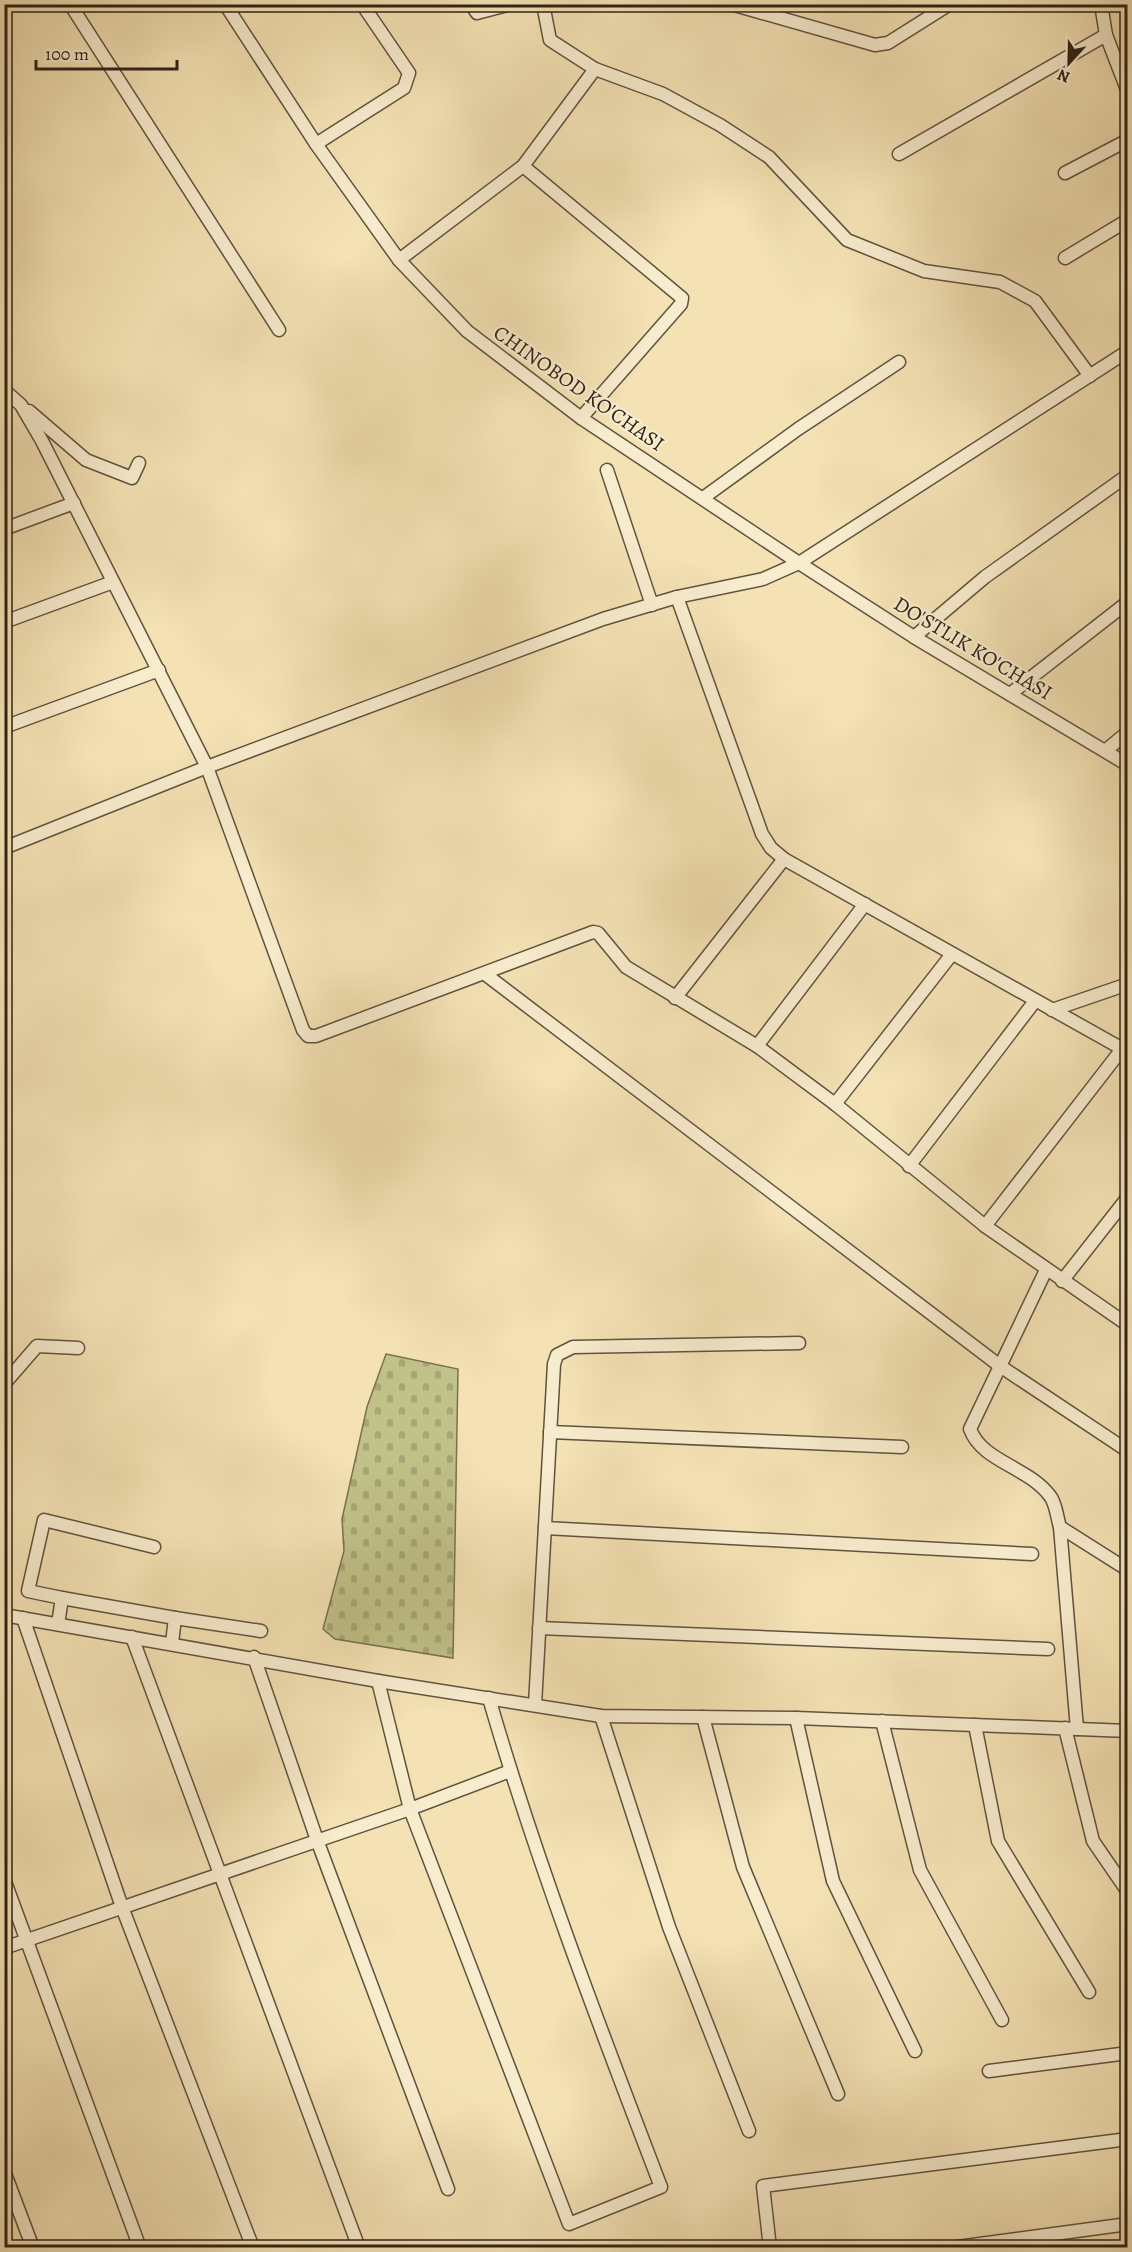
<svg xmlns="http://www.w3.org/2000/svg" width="1132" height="2252" font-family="Alegreya,serif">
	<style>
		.cemetery { fill: url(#cemetery-stones); stroke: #787250; stroke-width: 1.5 }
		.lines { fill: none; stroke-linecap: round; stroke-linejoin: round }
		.minor-casing { stroke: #60533e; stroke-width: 15 }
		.minor { stroke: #f8ecce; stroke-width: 12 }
		.labels { text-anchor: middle; stroke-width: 4.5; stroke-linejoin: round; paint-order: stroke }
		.street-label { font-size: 21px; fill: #2f2316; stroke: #f8ecce }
	</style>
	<defs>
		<pattern id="cemetery-stones" width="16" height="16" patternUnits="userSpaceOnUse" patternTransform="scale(1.5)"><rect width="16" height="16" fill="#c1c289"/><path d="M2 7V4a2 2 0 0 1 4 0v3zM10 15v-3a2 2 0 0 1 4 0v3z" fill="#a6a676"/></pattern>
	</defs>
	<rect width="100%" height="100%" fill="#f4e2b4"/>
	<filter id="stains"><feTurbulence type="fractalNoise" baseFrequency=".00333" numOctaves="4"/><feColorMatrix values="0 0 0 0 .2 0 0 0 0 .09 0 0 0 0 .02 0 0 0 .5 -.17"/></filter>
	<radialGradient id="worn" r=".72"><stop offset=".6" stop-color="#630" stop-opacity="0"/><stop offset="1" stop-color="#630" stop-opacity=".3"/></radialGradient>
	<polygon class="cemetery" points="386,1354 458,1369 453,1658 335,1639 323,1629 344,1551 342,1519 367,1407"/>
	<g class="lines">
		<g class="minor-casing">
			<g id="minor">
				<polyline points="70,4 279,330"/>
				<polyline points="225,4 316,144 399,260 467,331 581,418 799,563 914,637 1128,765"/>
				<polyline points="471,4 477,13 511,4"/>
				<polyline points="543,4 550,40 595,69 663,94 720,125 769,157 847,240 924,271 1000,282 1035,301 1090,376"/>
				<polyline points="731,4 875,45 888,43 950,4"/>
				<polyline points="1101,4 1106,35 1128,92"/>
				<polyline points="316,144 404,88 409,73 362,4"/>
				<polyline points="899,154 1106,35"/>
				<polyline points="523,166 682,298 681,304 581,418"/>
				<polyline points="1065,173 1128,140"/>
				<polyline points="1065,258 1128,220"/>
				<polyline points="399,260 523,166 595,69"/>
				<polyline points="4,390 21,405 42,441 207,767 303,1030 308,1036 316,1036 593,932 598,933 626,967 757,1046 835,1104 985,1226 1128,1325"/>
				<polyline points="29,411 86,460 132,478 139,463"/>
				<polyline points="607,470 652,605"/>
				<polyline points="703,498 798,429 899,362"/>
				<polyline points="4,529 74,503"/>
				<polyline points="677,597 762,834 771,848 784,859 1128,1052"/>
				<polyline points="4,622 113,582"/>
				<polyline points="914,637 985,577 1128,475"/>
				<polyline points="1010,694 1128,602"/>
				<polyline points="4,727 159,670"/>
				<polyline points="1105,751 1128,732"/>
				<polyline points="4,848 207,767 603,619 677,597 763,579 799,563 1128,351"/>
				<polyline points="485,974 1000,1366 1128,1451"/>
				<polyline points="675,998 784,859"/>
				<polyline points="1052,1010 1128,984"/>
				<polyline points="757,1046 865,904"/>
				<polyline points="835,1104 952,954"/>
				<polyline points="909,1166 1035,1001"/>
				<polyline points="985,1226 1122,1049"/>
				<path d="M 1046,1270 L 970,1429 C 982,1462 1029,1467 1050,1496 C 1056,1503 1057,1518 1060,1527 L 1077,1729"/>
				<polyline points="1062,1281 1128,1197"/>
				<polyline points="4,1384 37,1346 78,1348"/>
				<polyline points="550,1432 902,1447"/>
				<polyline points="1060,1527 1128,1570"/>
				<polyline points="545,1528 1032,1554"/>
				<polyline points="62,1598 175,1618"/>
				<polyline points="4,1615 378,1681 601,1716 796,1718 1128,1731"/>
				<polyline points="23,1618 122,1907 253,2248"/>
				<polyline points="58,1624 62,1598 28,1591 44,1520 154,1547"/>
				<polyline points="539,1628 1048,1649"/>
				<polyline points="132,1637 359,2248"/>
				<polyline points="172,1643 175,1618 261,1631"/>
				<polyline points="254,1657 317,1840 448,2189"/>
				<path d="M 378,1681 L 410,1809 L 569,2224 L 661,2187 C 599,2025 537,1864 489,1698"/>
				<polyline points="535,1705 554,1364 557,1355 573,1347 799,1343"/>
				<polyline points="601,1716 669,1927 749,2131"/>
				<polyline points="703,1717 743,1867 838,2094"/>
				<polyline points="796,1718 833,1881 915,2051"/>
				<polyline points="882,1721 920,1870 1002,2020"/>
				<polyline points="975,1725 998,1841 1089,1992"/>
				<polyline points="1065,1728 1093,1841 1128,1892"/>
				<polyline points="4,1879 140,2248"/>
				<polyline points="4,1948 410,1809 510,1771"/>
				<polyline points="989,2071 1128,2053"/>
				<polyline points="4,2171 33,2248"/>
				<polyline points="770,2248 763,2186 1128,2139"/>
				<polyline points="950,2248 1128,2224"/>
			</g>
		</g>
		<use href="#minor" class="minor"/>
	</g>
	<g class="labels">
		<g class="street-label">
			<text transform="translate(579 388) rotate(35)" y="7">CHINOBOD KO'CHASI</text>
			<text transform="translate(973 648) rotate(31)" y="7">DO'STLIK KO'CHASI</text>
		</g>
	</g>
	<rect width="1132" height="2252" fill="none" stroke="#f4e2b4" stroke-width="24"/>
	<rect x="6" y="6" width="1120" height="2240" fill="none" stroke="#2f2316" stroke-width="3"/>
	<rect x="12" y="12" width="1108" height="2228" fill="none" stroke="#2f2316" stroke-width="1.5"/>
	<g transform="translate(1069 63) rotate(202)" stroke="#f8ecce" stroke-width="4.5" paint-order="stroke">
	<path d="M0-4.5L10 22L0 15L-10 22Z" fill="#2f2316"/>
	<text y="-9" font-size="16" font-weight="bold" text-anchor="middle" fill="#2f2316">N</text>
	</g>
	<path d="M36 60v9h141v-9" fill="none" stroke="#2f2316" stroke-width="3"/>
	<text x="45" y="60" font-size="18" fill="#2f2316" stroke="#f8ecce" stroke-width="4.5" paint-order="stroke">100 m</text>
	<rect width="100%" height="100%" filter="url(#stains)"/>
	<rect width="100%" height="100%" fill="url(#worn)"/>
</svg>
